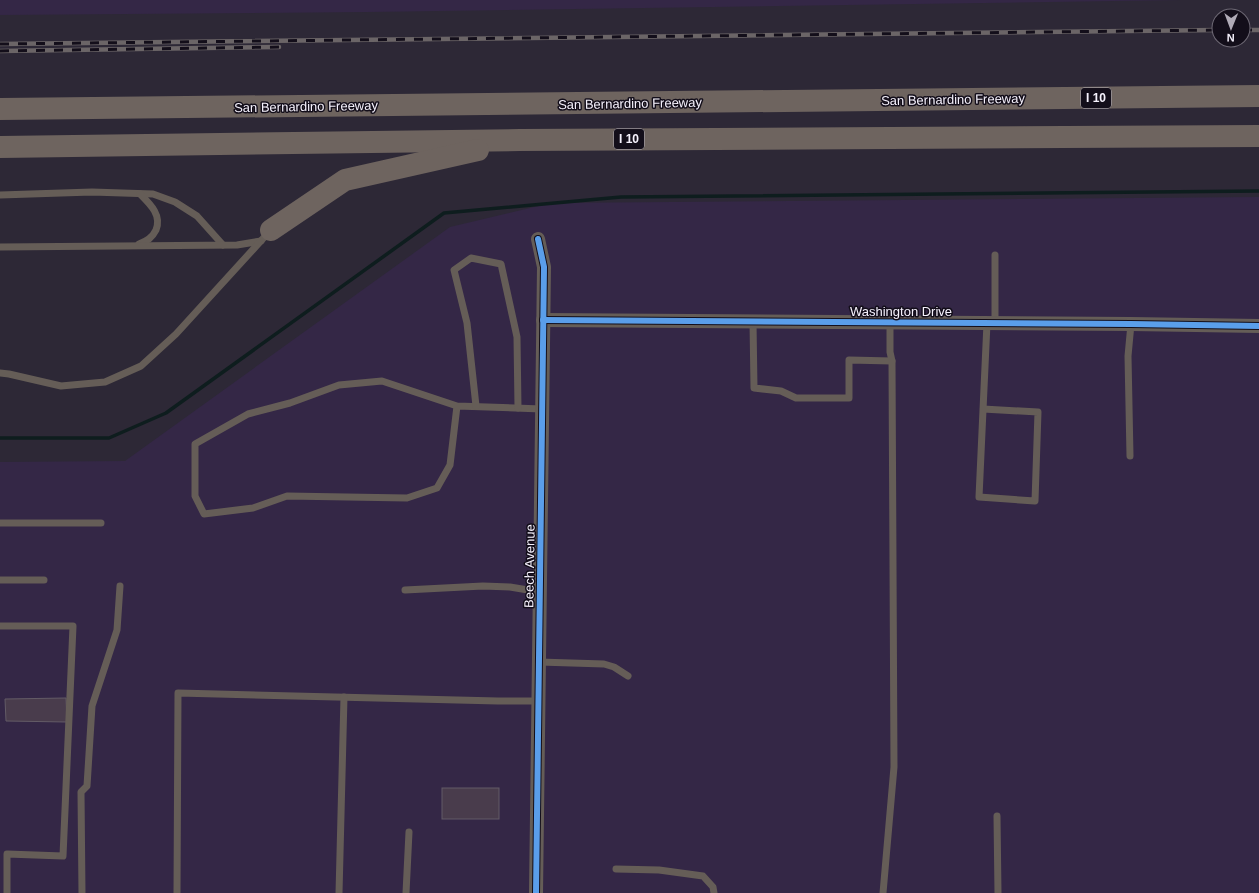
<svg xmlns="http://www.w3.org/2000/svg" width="1259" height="893" font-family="Helvetica,sans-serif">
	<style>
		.built { fill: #342746 }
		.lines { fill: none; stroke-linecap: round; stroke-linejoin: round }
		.stream { stroke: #0e1d1e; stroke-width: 3.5 }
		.building { fill: #493c4c; stroke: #635b66 }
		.lane { stroke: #655d57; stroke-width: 7 }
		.street { stroke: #655d57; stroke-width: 14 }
		.highway { stroke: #6e645f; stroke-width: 22 }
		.rail-casing { stroke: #6b6567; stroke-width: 4.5 }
		.rail { stroke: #130e1a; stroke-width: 3; stroke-dasharray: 9; stroke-linecap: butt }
		.cycleway-casing { stroke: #130e1a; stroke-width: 8 }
		.cycleway { stroke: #5a9eea; stroke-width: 6 }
		.labels { text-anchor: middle; stroke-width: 3; stroke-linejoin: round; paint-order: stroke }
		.shield { fill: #130e1a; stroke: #b2aeb9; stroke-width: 1 }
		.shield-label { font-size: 12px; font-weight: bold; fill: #f6f2fd }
		.street-label { font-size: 13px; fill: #f6f2fd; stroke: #130e1a }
	</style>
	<rect width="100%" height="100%" fill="#2d2836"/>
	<g class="built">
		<polygon points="0,0 1181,0 368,12 0,15"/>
		<polygon points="1259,197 1259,893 0,893 0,462 125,461 450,227 551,203"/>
	</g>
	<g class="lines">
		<polyline class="stream" points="0,438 109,438 166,413 444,213 621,197 1259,191"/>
	</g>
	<g class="building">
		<polygon points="66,698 67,722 6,721 5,699"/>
		<rect x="442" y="788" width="57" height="31"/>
	</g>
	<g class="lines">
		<g class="lane">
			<polyline points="0,195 92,192 153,194 175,202 197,216 223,245"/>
			<path d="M 139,244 C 147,241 152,238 156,230 C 162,215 150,204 140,194"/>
			<polyline points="0,247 237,245 261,241"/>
			<polyline points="995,255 995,323"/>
			<polyline points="753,322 754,388 781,391 796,398 849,398 849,360 892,361"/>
			<polyline points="0,373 9,374 61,386 105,382 141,366 176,334 269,232"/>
			<polyline points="457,406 382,381 339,385 290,403 248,414 195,444 195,496 204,514 253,508 287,496 407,498 437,488 450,465 457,406 542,409"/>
			<polyline points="476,406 467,323 454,270 471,258 501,264 517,337 518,408"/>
			<polyline points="983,409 1038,412 1035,501 979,497 987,323"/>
			<polyline points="1130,456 1128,356 1131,324"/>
			<polyline points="0,523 101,523"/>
			<polyline points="0,580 44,580"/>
			<polyline points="405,590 483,586 510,587 540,592"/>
			<polyline points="0,626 73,626 63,856 7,854 7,893"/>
			<polyline points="539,662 604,664 614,667 628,676"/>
			<polyline points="997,816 998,893"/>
			<polyline points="616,869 659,870 703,876 713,887 714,893"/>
			<polyline points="82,893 81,792 87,786 92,706 117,630 120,586"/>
			<polyline points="177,893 178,693 498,701 539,701"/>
			<polyline points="339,893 344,697"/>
			<polyline points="406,893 409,832"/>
			<polyline points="883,893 894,767 892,361 890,352 890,322"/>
		</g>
		<g class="street">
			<polyline points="543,320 1131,324 1259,326"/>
			<polyline points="536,893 544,267 538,239"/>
		</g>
		<g class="highway">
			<polyline points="0,109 1259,96"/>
			<polyline points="0,147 520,140 1259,136"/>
			<polyline points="271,230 345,180 478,150"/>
		</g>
		<g class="rail-casing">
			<g id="rail">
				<polyline points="1243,30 1259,30"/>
				<polyline points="0,44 1219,30"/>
				<polyline points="0,51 279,47"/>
			</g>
		</g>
		<use href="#rail" class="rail"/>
		<g class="cycleway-casing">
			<g id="cycleway">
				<polyline points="543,320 1131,324 1259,326"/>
				<polyline points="536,893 544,267 538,239"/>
			</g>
		</g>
		<use href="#cycleway" class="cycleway"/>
	</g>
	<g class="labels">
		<g class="shield">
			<rect x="1081" y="88" width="30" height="20" rx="3"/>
			<rect x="614" y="129" width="30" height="20" rx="3"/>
		</g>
		<g class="shield-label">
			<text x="1096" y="102">I 10</text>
			<text x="629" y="143">I 10</text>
		</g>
		<g class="street-label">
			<text transform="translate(953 99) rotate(-1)" y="5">San Bernardino Freeway</text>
			<text transform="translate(630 103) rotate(-1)" y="5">San Bernardino Freeway</text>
			<text transform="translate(306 106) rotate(-1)" y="5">San Bernardino Freeway</text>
			<text x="901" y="316">Washington Drive</text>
			<text transform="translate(529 566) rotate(-89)" y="5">Beech Avenue</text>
		</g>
	</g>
	<g transform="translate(1231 28) rotate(181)"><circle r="19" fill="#130e1a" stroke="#6e6975"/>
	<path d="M0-3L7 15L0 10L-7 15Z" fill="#b0abb7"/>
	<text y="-6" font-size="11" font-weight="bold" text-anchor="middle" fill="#f6f2fd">N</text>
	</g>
</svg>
